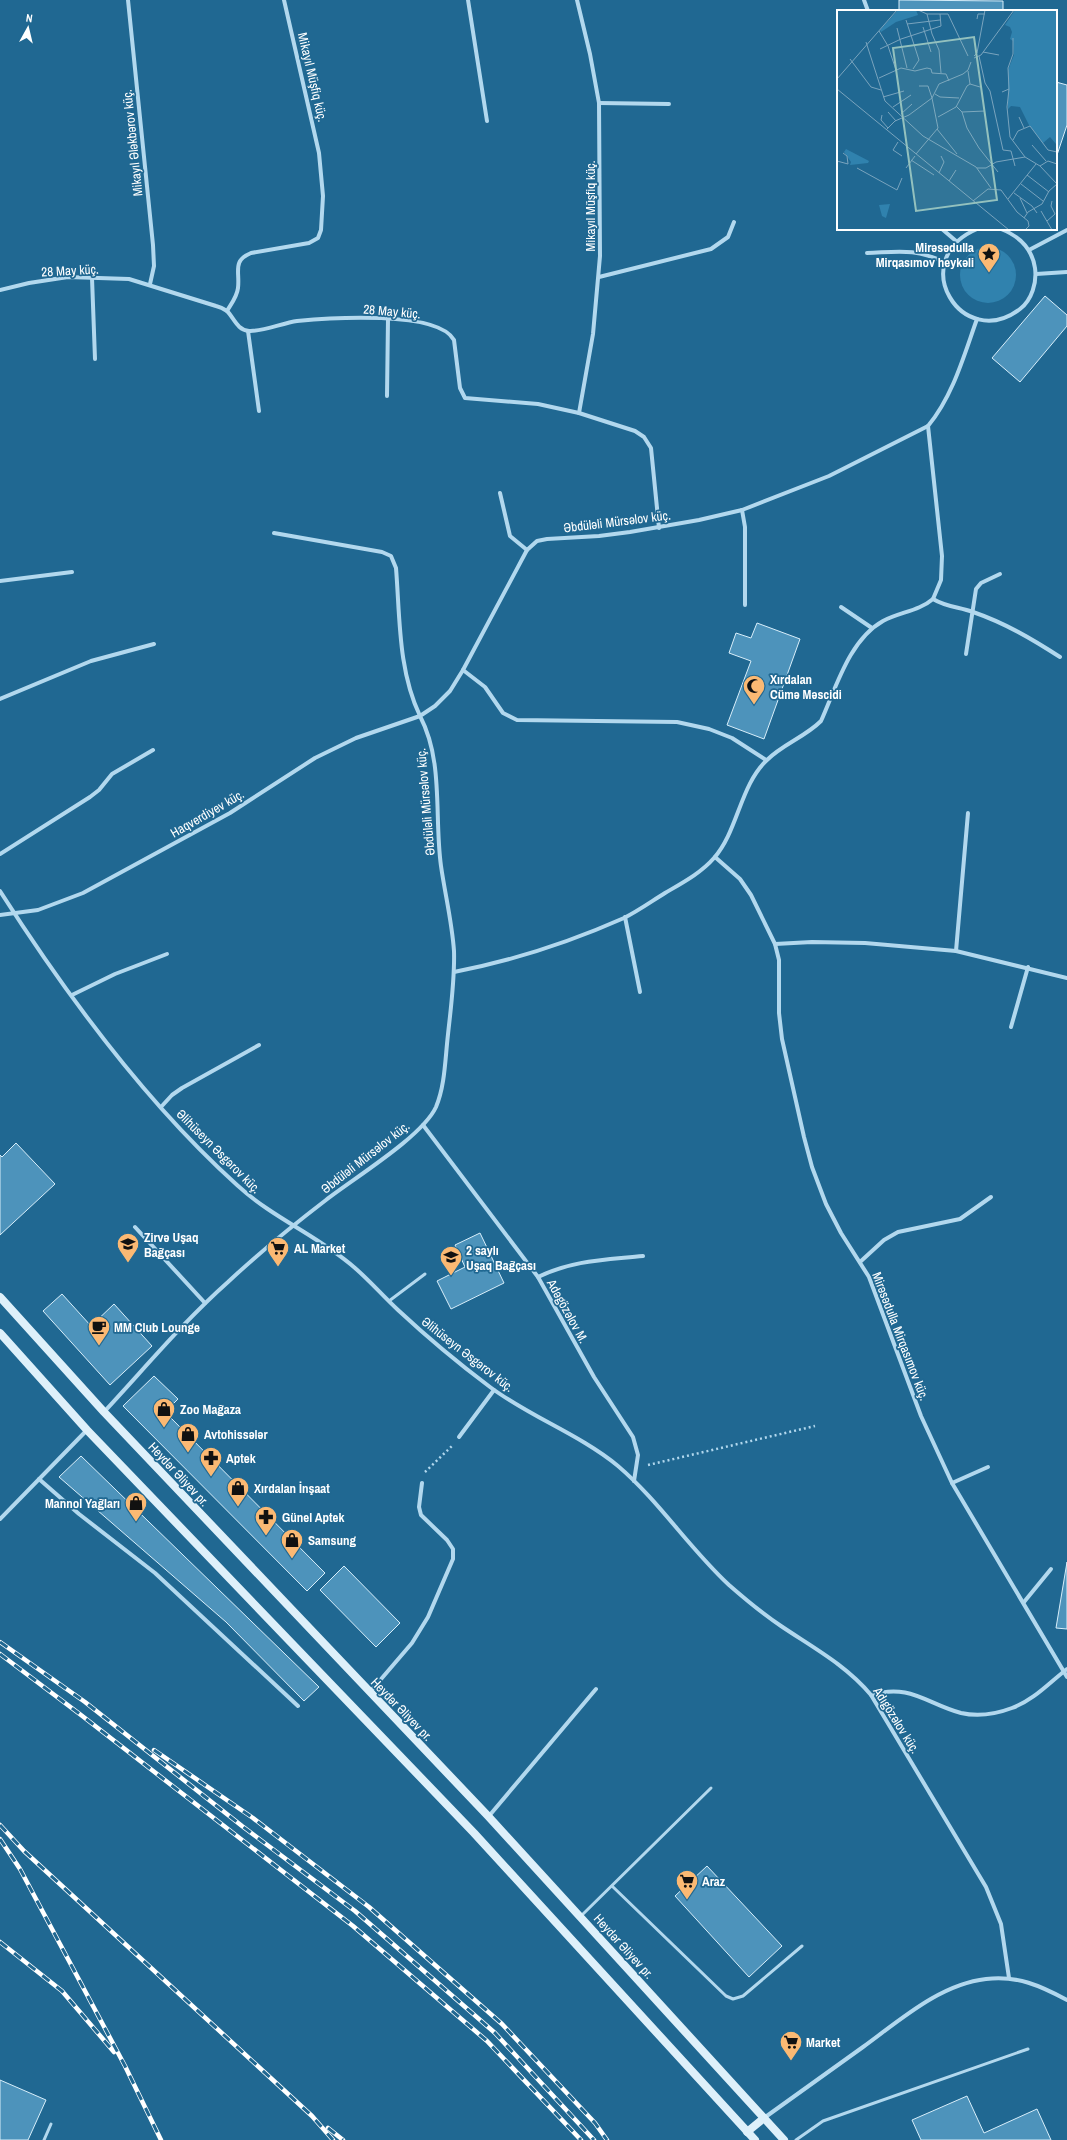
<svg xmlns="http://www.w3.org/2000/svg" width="1067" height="2140" font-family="'Archivo Narrow',sans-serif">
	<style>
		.green { fill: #3082ae }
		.building { fill: #4d93bb; stroke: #d8eefa }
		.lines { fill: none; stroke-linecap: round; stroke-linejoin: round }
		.path { stroke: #b2d8ee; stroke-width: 2.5; stroke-dasharray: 2 3; stroke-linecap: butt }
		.service { stroke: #b2d8ee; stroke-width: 3 }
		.minor { stroke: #b2d8ee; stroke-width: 4 }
		.secondary { stroke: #def0fa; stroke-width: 8 }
		.rail-casing { stroke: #fff; stroke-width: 4.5 }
		.rail { stroke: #206892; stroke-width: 3; stroke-dasharray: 9; stroke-linecap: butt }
		.labels { text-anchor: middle; stroke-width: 3.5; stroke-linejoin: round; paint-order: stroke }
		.street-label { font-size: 13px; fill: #fff; stroke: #206892 }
		.poi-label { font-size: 13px; font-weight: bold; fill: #fff; stroke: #206892; text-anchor: start }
		.inset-road { fill: none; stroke: #79a4be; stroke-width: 1 }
		.view { fill: #93c1be; fill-opacity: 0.15; stroke: #93c1be; stroke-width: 2 }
		.inset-edge { fill: none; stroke: #fff; stroke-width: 2 }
	</style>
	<rect width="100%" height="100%" fill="#206892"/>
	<circle class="green" cx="988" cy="275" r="28"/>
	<g class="building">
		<polygon points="899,0 1003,1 1003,11 899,11"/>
		<polygon points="1056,82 1067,85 1067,125 1056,158"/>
		<polygon points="1045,296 1067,315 1067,326 1020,382 992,358"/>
		<polygon points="757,623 800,639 764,739 727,725 751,661 729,653 736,633 751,638"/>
		<polygon points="16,1143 55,1184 0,1235 0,1155 2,1157"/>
		<polygon points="480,1233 504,1283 451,1309 437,1281 465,1267 455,1245"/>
		<polygon points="62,1294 91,1326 114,1304 152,1346 110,1385 43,1311"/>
		<polygon points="154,1376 178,1399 165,1412 325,1573 307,1591 123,1406"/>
		<polygon points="81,1456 319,1687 304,1701 226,1622 59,1477"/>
		<polygon points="1067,1562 1067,1629 1056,1628"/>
		<polygon points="344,1566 400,1623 376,1647 320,1590"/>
		<polygon points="707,1866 782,1946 749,1977 675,1896"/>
		<polygon points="0,2080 46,2100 28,2140 0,2140"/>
		<polygon points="967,2096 984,2133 1037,2109 1051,2140 921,2140 912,2120"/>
	</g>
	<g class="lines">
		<g class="path">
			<polyline points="648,1465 815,1426"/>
			<polyline points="425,1472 453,1445"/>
		</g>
		<g class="service">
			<polyline points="389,1301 425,1274"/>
			<polyline points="612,1886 726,1996 733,1999 743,1996 802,1946"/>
			<polyline points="581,1916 711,1788"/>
			<polyline points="44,2140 51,2124"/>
			<polyline points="796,2140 823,2121 1028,2049"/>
		</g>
		<g class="minor">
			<polyline points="128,0 153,245 154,266 150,284"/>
			<polyline points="468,0 487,121"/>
			<polyline points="577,0 590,54 599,103 600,256 593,334 579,413"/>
			<polyline points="864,0 868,11"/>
			<polyline points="599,103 669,104"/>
			<polyline points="942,229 956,241"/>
			<path d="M 977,229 C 905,260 962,353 1020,309 C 1032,300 1037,282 1035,268 C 1032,248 1019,236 1001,229"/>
			<polyline points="1029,250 1067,230"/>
			<path d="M 867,253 C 898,252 915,248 944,262"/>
			<polyline points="1036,274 1067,272"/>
			<polyline points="599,277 711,249 728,237 734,222"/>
			<polyline points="92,278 95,359"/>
			<path d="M 0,290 L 29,283 L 68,277 L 129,279 L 216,306 C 220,307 224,309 227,311 C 234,318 237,330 249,331 C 261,332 283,323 297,321 C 328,318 438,310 454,340 L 460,388 L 465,398 L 538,404 L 579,413 L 635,431 L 644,437 L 651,448 L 659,528"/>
			<path d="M 227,311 C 231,304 237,297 238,288 C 240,271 232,261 251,253 L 309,243 L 318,238 L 321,230 L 323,196 L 319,153 L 284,0"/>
			<polyline points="248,331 259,411"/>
			<polyline points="387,396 388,319"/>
			<polyline points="928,426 942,556 941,580 933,599"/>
			<polyline points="500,493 510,536 527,550"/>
			<polyline points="742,510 745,527 745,605"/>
			<polyline points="0,581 72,572"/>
			<polyline points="841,607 872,628"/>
			<polyline points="966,654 976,589 981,583 1000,574"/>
			<polyline points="463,670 485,687 503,713 517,720 677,722 709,729 732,738 766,760"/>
			<polyline points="0,699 91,661 154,644"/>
			<polyline points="0,854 90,797 99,790 112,774 153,750"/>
			<polyline points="715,857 740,879 751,895 775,944 779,960 779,1013 782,1039 804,1137 812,1167 826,1204 841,1233 869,1277 921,1416 952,1483 1067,1677"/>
			<path d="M 0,891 C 67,996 145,1102 237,1185 C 274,1219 319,1236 355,1268 C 370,1281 383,1296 398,1310 C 427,1337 458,1363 490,1387 C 530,1417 579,1434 618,1466 C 659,1501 689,1548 729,1585 C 745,1599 763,1614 781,1626 C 812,1647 846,1665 871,1695 L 986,1887 L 1001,1924 L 1009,1978"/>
			<path d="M 0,915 L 38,910 L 83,893 L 230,813 L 315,758 L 356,738 L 420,716 C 398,670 400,617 396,568 L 391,556 L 382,552 L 274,533"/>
			<polyline points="625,917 640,992"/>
			<polyline points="775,944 812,942 865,943 956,951 1067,978"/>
			<polyline points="956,951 968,813"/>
			<path d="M 454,972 C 511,961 570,942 624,918 C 638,911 652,901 665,893 C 682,883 701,873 714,858 C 738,831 740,785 767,760 C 783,744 805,737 821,721 C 836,688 849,640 883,621 C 900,612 919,611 933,599 C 946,607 959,607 973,612 C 1005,623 1032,639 1060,657"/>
			<polyline points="72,995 115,974 167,954"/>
			<polyline points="1011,1027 1028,967"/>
			<polyline points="161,1107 172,1095 182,1088 259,1045"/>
			<polyline points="423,1125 538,1277 594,1377 633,1437 638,1455 634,1481"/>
			<polyline points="135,1227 205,1303"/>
			<polyline points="860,1262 884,1240 898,1232 960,1219 991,1197"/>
			<path d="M 538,1277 C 573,1260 605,1260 643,1256"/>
			<path d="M 104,1412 C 145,1368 183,1322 228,1282 C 259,1253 292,1226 326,1200 C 354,1178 422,1137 436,1107 C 444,1088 445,1065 447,1044 C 450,1013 455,982 454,951 C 452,922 445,894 441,866 C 434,816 444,762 420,716 L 435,706 L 450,691 L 463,670 L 527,550 L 537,541 L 547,539 L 599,536 L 630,532 L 699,520 L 742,510 L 829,476 L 928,426 C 953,396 964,355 977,319"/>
			<polyline points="459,1437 494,1390"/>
			<polyline points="39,1479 79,1514 155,1573 298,1706"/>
			<polyline points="952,1483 988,1467"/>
			<polyline points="0,1519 87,1430"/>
			<polyline points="1024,1602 1051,1569"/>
			<polyline points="370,1692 412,1643 428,1617 453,1559 453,1549 447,1540 421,1515 419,1507 422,1483"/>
			<path d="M 871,1695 C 910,1683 927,1704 961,1713 C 978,1717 996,1714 1012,1708 C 1034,1700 1049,1683 1067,1669"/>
			<polyline points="489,1816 596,1689"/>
			<path d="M 764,2118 C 797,2094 830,2071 863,2047 C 899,2021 940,1984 986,1979 C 1017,1975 1041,1986 1067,2000"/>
		</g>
		<g class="secondary">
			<polyline points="0,1297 104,1412 488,1816 784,2140"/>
			<polyline points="0,1333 87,1430 474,1833 755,2140"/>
			<polyline points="747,2132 764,2118"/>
		</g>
		<g class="rail-casing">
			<g id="rail">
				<polyline points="0,1642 85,1702 242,1826 355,1911 495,2033 594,2140"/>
				<polyline points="0,1654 81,1715 353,1926 487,2041 581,2140"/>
				<polyline points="154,1750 253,1818 369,1907 502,2024 595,2123 607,2140"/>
				<polyline points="0,1825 24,1851 312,2116 333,2140"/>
				<polyline points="0,1839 20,1869 125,2066 161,2140"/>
				<polyline points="0,1942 62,1991 114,2052"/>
				<polyline points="328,2128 343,2140"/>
			</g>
		</g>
		<use href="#rail" class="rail"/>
	</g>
	<defs>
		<g id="sight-pin" transform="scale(1.15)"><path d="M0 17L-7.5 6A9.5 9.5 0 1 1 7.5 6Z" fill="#fbb973" stroke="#206892"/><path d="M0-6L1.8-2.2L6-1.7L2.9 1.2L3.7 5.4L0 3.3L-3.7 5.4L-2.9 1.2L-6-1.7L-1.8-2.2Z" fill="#111"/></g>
		<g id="mosque-pin" transform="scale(1.15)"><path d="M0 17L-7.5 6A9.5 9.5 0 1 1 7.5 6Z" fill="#fbb973" stroke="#206892"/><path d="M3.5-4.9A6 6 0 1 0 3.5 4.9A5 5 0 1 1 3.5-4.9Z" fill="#111"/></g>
		<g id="school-pin" transform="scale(1.15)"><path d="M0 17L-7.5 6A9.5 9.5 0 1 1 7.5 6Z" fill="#fbb973" stroke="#206892"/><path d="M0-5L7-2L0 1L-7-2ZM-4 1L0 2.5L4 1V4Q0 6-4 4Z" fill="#111"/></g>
		<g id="supermarket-pin" transform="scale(1.15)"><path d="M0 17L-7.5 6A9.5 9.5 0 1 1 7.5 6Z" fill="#fbb973" stroke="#206892"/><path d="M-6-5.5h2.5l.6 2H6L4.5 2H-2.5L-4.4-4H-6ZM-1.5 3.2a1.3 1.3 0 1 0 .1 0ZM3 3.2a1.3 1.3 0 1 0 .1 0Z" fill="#111"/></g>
		<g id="cafe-pin" transform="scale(1.15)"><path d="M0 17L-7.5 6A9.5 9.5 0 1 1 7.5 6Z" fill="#fbb973" stroke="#206892"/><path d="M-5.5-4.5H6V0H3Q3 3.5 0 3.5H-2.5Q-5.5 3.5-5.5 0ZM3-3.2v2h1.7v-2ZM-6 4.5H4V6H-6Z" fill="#111"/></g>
		<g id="shop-pin" transform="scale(1.15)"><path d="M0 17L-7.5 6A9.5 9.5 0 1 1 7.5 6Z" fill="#fbb973" stroke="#206892"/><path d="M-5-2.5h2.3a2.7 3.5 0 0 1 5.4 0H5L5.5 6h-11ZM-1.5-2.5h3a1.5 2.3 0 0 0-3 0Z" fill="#111"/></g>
		<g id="pharmacy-pin" transform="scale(1.15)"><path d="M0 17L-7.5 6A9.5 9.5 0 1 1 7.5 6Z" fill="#fbb973" stroke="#206892"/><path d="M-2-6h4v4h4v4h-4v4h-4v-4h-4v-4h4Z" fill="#111"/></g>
	</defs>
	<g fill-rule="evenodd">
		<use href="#sight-pin" x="989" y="254"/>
		<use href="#mosque-pin" x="754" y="686"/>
		<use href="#school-pin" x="128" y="1244"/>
		<use href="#supermarket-pin" x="278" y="1248"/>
		<use href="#school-pin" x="451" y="1257"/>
		<use href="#cafe-pin" x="99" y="1327"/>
		<use href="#shop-pin" x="164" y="1409"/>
		<use href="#shop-pin" x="188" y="1434"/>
		<use href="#pharmacy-pin" x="211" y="1458"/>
		<use href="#shop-pin" x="238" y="1488"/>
		<use href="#shop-pin" x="136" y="1503"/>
		<use href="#pharmacy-pin" x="266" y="1517"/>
		<use href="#shop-pin" x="292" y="1540"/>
		<use href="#supermarket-pin" x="687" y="1881"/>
		<use href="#supermarket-pin" x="791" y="2042"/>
	</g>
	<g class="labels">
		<g class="street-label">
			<text transform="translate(313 77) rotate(77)" y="5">Mikayıl Müşfiq küç.</text>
			<text transform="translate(132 143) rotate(-96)" y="5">Mikayıl Ələkbərov küç.</text>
			<text transform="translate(590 206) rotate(-90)" y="5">Mikayıl Müşfiq küç.</text>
			<text transform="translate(70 270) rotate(-3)" y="5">28 May küç.</text>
			<text transform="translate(392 311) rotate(5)" y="5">28 May küç.</text>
			<text transform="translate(617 521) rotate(-7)" y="5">Əbdüləli Mürsəlov küç.</text>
			<text transform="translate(425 802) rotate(-95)" y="5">Əbdüləli Mürsəlov küç.</text>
			<text transform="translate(207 813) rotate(-30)" y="5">Haqverdiyev küç.</text>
			<text transform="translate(219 1151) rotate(45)" y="5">Əlihüseyn Əsgərov küç.</text>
			<text transform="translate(365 1157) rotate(-38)" y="5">Əbdüləli Mürsəlov küç.</text>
			<text transform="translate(568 1311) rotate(61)" y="5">Adəgözəlov M.</text>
			<text transform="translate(901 1336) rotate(69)" y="5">Mirəsədulla Mirqasımov küç.</text>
			<text transform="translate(468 1354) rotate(38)" y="5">Əlihüseyn Əsgərov küç.</text>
			<text transform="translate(179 1474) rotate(47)" y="5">Heydər Əliyev pr.</text>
			<text transform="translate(402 1709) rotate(46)" y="5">Heydər Əliyev pr.</text>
			<text transform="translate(897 1720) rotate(58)" y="5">Adıgözəlov küç.</text>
			<text transform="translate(624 1946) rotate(48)" y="5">Heydər Əliyev pr.</text>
		</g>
		<g class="poi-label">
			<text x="974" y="252" text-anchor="end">Mirəsədulla<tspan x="974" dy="15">Mirqasımov heykəli</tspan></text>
			<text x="770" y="684">Xırdalan<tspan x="770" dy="15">Cümə Məscidi</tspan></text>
			<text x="144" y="1242">Zirvə Uşaq<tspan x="144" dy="15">Bağçası</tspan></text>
			<text x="294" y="1253">AL Market</text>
			<text x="466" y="1255">2 saylı<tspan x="466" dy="15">Uşaq Bağçası</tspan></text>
			<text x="114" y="1332">MM Club Lounge</text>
			<text x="180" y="1414">Zoo Mağaza</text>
			<text x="204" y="1439">Avtohissələr</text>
			<text x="226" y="1463">Aptek</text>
			<text x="254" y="1493">Xırdalan İnşaat</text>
			<text x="120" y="1508" text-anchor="end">Mannol Yağları</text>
			<text x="282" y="1522">Günel Aptek</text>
			<text x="308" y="1545">Samsung</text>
			<text x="702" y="1886">Araz</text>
			<text x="806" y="2047">Market</text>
		</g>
	</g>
	<g transform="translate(837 10)">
		<rect width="220" height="220" fill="#206892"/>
		<path d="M 61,0 L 79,0 L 81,5 L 59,12 L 44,22 L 43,20 ZM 178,0 L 220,0 L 219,134 L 213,127 L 206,133 L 192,115 L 183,97 L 174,96 L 171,99 L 171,60 L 177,45 L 176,31 L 173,29 L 175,22 L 173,17 L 168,15 ZM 9,139 L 32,151 L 31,153 L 13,155 L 14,152 L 7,142 ZM 53,194 L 49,208 L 45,206 L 42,195 Z" fill="#3082ae"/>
		<path class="inset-road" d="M 81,0 L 90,4 L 111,4 L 131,46M 90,4 L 95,24 L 102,40 L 104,63M 140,9 L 141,4 L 148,4M 69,10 L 82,50 L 76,59M 70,14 L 103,10M 86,17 L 94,42M 60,18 L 70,58M 42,21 L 51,36 L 59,60M 29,32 L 48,91 L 86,126 L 139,157 L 154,178M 43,39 L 64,29 L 104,16 L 103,4M 146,42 L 162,45M 137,46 L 140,43 L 148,0M 142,46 L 148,73 L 153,81 L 166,140 L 174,141 L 178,156M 137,48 L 144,45 L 177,0M 13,49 L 34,77 L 44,80M 131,61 L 133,74M 42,68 L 64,58 L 78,61 L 90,58 L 94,59 L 95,63 L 109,64 L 112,71M 0,69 L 60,0M 0,79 L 172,220M 172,79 L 170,97 L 173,127 L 188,147 L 203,156 L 220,174M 165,82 L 172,79 L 171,58 L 176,44 L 176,28M 98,84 L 103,87 L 122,88M 46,87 L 67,81M 119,96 L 125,102 L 130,118 L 142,138 L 161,162M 56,97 L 74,85M 51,102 L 59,111M 125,102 L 148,101M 64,104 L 75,94M 45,105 L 44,110 L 51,118M 101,107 L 119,97 L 130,76 L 133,74 L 143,77M 182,107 L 187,118M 100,119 L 120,144M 49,120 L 58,111 L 72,105 L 95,88 L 91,76 L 82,76M 176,130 L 181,121 L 193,116 L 211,140 L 220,142M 61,132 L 56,140 L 65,146M 195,135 L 209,151M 79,144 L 101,118 L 95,88 L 102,74 L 126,64 L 131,60 L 134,52M 74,150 L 97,165M 0,151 L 11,154 L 10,146 L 6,143M 203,156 L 211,151 L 220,154M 20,158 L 60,180 L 65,168M 69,158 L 78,146M 140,158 L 149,158 L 159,152 L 188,147M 102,163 L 107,152 L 104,146M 190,165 L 212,182M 112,171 L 119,160M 184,174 L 206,191M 177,183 L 195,196 L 200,203M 183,188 L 190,203M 171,189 L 199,154M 136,191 L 151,179 L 164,180 L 180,202 L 191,211 L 192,216 L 188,220M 204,201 L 215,220M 187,208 L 191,202 L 205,194 L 212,181 L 220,174M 210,211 L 218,204 L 214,196 L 215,191"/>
		<path class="view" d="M 137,27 L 160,190 L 79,201 L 56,38 Z"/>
		<rect width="220" height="220" class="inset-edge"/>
	</g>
	<g transform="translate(28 28) rotate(8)" stroke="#206892" stroke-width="3" paint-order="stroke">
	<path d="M0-3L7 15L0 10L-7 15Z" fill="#ffffff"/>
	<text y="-6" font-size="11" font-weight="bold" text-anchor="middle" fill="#ffffff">N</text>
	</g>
</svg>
